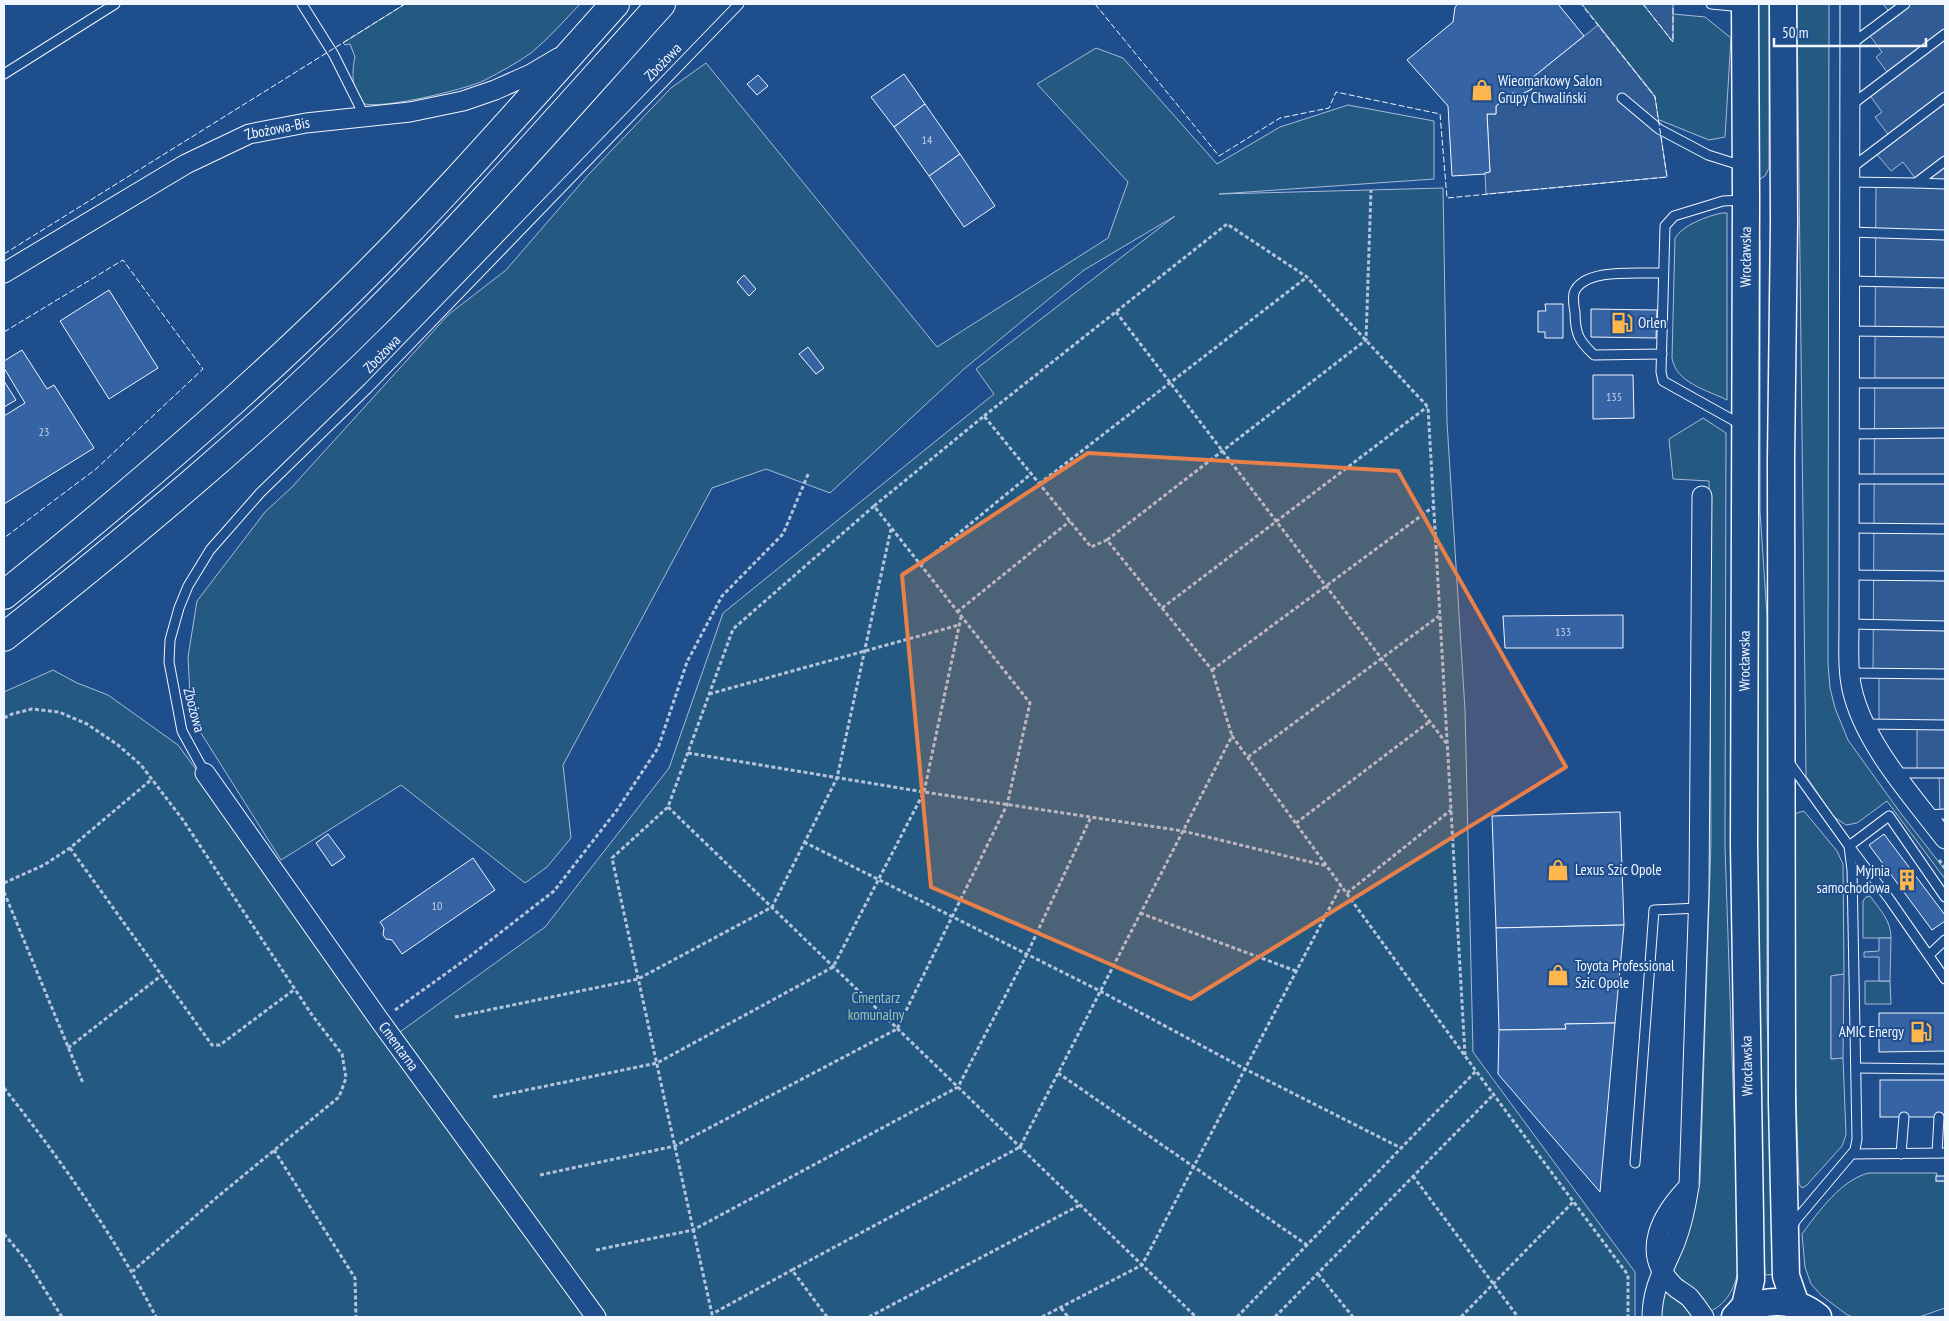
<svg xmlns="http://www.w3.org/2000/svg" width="1949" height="1321" font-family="'PT Sans Narrow',sans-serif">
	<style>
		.green { fill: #245a82; stroke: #a8bbd7 }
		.parking { fill: #305b95; stroke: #a8bbd7 }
		.building { fill: #3563a3; stroke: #f2f6ff }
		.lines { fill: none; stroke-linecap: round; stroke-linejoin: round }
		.service-casing { stroke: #f2f6ff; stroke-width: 11 }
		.minor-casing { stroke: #f2f6ff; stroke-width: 21 }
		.secondary-casing { stroke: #f2f6ff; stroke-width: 29 }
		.primary-casing { stroke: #f2f6ff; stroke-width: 30 }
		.path { stroke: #b3c4dc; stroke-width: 3; stroke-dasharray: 4 2.5; stroke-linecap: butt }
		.service { stroke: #1f4e8c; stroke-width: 9 }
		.minor { stroke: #1f4e8c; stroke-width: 19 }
		.secondary { stroke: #1f4e8c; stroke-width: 26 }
		.primary { stroke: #1f4e8c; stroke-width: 28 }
		.fence { stroke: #f2f6ff; stroke-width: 1; stroke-dasharray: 6 2.5; stroke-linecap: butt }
		.marked { fill: #ea8049; fill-opacity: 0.2; stroke: #ea8049; stroke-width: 4; stroke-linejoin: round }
		.labels { text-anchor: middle; stroke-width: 4; stroke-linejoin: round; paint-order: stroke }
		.number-label { font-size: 12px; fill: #c3d1e8 }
		.street-label { font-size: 15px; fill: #f2f6ff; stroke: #1f4e8c }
		.poi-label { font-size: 15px; fill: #f2f6ff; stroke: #1f4e8c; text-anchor: start }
		.park-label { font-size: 15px; fill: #97c8a6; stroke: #1f4e8c }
	</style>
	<rect width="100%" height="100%" fill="#1f4e8c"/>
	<g class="green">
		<path d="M 405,4 L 580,4 C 564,21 549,38 531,53 C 517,63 500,72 485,80 C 468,89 377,111 362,103 C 351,98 352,67 355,57 L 350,44 L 345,45 L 343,43 Z"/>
		<polygon points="1582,4 1643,4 1672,41 1673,14 1705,17 1731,38 1725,137 1709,140 1657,119 1655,96"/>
		<polygon points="1755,4 1769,4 1769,168 1765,176 1760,179 1756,174"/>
		<polygon points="1797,4 1829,4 1828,664 1830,688 1835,708 1848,740 1899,811 1945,870 1945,879 1887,801 1857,823 1846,825 1834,817 1806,776"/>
		<polygon points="1096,48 1123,58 1217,164 1280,127 1348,105 1434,121 1434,179 1219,194 1443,188 1447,422 1465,710 1473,1052 1635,1272 1635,1317 4,1317 4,692 53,670 77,683 108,695 178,745 393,1037 545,927 669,768 723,613 994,394 976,369 1175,216 1084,270 964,369 830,493 766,469 712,488 563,765 571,838 547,867 525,883 401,785 281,860 194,722 190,694 188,657 197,601 265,512 292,487 448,315 506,270 589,174 671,88 706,63 937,347 1108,238 1128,182 1037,84"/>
		<path d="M 1722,213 L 1727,213 L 1727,400 C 1707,390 1676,383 1672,358 L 1675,238 C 1683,225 1707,216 1722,213 Z"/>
		<polygon points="1758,236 1760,241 1760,511 1767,616 1767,1018 1774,1212 1779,1274 1765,1275 1756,1053"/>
		<path d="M 1703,418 L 1726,433 L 1725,846 L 1739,1265 C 1736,1285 1729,1303 1709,1312 L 1673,1272 L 1700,1182 L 1711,842 L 1709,481 L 1673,479 L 1669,439 Z"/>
		<polygon points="1804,811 1837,851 1843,864 1844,974 1831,976 1831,1059 1843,1058 1846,1135 1842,1146 1806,1186 1802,1188 1799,1184 1793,1008 1793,818 1797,813"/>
		<path d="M 1870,896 C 1880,910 1891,920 1891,938 L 1863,938 L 1863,901 L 1866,897 Z"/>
		<polygon points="1865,981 1890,981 1891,1004 1865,1004"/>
		<path d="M 1869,1173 L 1937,1173 L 1936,1181 L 1945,1181 L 1945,1308 L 1919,1317 L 1852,1317 L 1846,1314 L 1822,1296 L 1811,1284 L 1805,1267 L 1802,1234 C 1818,1212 1842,1179 1869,1173 Z"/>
		<polygon points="1666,1292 1669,1292 1685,1304 1694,1317 1660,1317 1663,1296"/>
	</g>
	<g class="parking">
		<polygon points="1643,4 1673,4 1673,42"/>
		<polygon points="1883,4 1945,4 1945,814 1940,814 1939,773 1917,773 1917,725 1879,724 1879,674 1873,673 1876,183 1918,182 1903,162 1891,171 1874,151 1891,138 1875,117 1882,112 1868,93 1890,76 1876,57 1882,52 1867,32 1891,14"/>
		<polygon points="1598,25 1655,97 1667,177 1486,194 1485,173 1490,172 1487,114 1496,114 1496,106 1512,93 1522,94 1532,89 1527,82"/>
		<polygon points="1879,938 1891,938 1890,981 1879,981 1879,957 1864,957 1864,952 1879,951"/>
		<polygon points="1844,974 1843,1058 1831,1059 1831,976"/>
	</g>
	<g class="building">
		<polygon points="1458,4 1558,4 1584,36 1527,82 1532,89 1522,94 1512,93 1496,106 1496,114 1487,114 1490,172 1485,173 1485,174 1452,176 1448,106 1407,60 1453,22 1455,7"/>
		<polygon points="904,74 925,104 894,127 871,97"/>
		<polygon points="758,75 768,86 757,95 747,84"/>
		<polygon points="925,104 960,154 929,176 894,127"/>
		<polygon points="960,154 995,206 964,227 929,176"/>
		<polygon points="744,275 756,289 749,296 737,282"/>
		<polygon points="109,290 158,368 109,399 60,321"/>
		<polygon points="1545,304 1563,304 1563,338 1545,338 1545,332 1538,332 1538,311 1546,311"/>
		<polygon points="1591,309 1657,310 1656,338 1591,337"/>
		<polygon points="808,347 824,368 816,374 799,354"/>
		<polygon points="22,350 47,389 54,385 94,448 4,504 4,416 25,403 4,368 4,361"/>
		<polygon points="1593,375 1633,375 1634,418 1593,419"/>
		<polygon points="4,381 16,400 4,407"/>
		<polygon points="1623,615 1623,648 1505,648 1503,616"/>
		<polygon points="1620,812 1624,925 1496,928 1492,816"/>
		<polygon points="328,834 345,857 332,866 316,843"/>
		<polygon points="1884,834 1945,915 1945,921 1932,930 1869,845"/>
		<polygon points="473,858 495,890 402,954 392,940 386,939 383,935 384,928 380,922"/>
		<polygon points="1624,925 1615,1023 1565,1024 1566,1029 1499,1030 1496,928"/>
		<polygon points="1879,1013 1945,1013 1945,1051 1879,1052"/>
		<polygon points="1615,1023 1600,1192 1498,1074 1499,1030 1566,1029 1565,1024"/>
		<rect x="1880" y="1080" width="65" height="37"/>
		<rect x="1936" y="1176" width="9" height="5"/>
	</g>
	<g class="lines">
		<g class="service-casing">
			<g id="service">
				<polyline points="302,4 334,55 365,117"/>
				<polyline points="1711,4 1743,7"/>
				<polyline points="1850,45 1905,4"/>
				<polyline points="4,74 115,4"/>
				<polyline points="1622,98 1659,129 1708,155 1743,166"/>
				<polyline points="1850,106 1945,34"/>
				<polyline points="1850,169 1945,97"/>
				<polyline points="1849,182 1916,183 1945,161"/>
				<polyline points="1916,183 1945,184"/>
				<polyline points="1849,232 1945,235"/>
				<polyline points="1849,281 1945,283"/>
				<polyline points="1849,331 1945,332"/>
				<path d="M 1662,354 L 1594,355 C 1579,341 1575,334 1575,312 C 1574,307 1573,298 1574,293 C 1583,267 1641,274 1663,273"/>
				<polyline points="1849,383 1945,383"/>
				<polyline points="1740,424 1663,381 1661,372 1665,226 1674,216 1723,201 1744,200"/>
				<polyline points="1849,434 1945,433"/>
				<polyline points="1849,479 1945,479"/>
				<polyline points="1849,528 1945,529"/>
				<polyline points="1849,575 1945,576"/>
				<polyline points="1849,624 1945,626"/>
				<polyline points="1850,673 1945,674"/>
				<polyline points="1865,724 1945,725"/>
				<polyline points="1788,761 1849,846 1852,870 1857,1139 1855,1150 1796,1220 1792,1227"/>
				<polyline points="205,773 182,731 169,662 170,640 179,608 188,586 210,550 260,493 368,388 739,4"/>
				<polyline points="1895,773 1945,773"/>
				<polyline points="1926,815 1945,814"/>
				<polyline points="1945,897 1889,816 1849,846 1890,900 1945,979"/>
				<polyline points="1929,955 1945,940"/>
				<polyline points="1857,1068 1945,1069"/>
				<polyline points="1937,1153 1939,1117"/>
				<polyline points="1853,1154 1945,1153"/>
				<polyline points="1901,1154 1904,1117"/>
				<polyline points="1635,1163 1654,910 1699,908"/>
			</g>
		</g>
		<g class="minor-casing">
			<g id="minor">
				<path d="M 1850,4 L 1849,624 C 1849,648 1847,674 1854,697 C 1869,749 1913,797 1945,839"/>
				<path id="s1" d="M 4,273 L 186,164 L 249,134 L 306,123 L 410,112 L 463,101 L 495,90 L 531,74 L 558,58"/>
				<path id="s2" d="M 205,773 L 380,1021 L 596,1317"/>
				<path d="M 1689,1186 C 1662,1214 1640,1251 1672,1284 C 1677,1290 1685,1293 1690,1298 C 1695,1304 1700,1311 1704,1317"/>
				<path d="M 1652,1317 C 1652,1289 1664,1269 1675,1243 C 1682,1225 1686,1206 1689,1186 L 1699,891 L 1702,496"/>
			</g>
		</g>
		<g class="secondary-casing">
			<g id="secondary">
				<polyline points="1783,4 1784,223 1781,459 1782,1103 1786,1276 1796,1305"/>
				<path id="s3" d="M 1737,1315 L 1745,1306 L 1751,1280 L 1744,845 L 1746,199 L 1745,4"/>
				<path d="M 1735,1317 C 1759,1297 1794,1297 1818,1317"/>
			</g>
		</g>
		<g class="primary-casing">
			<g id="primary">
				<path d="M 4,595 C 121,501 235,404 342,299 C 438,205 526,103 615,4"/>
				<path d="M 4,637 C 133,535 258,431 374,315 C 474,215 567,108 661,4"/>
			</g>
		</g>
		<g class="path">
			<polyline points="1116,312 1447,744"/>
			<polyline points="984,416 1227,224 1307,277 1428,407 1465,1055"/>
			<polyline points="1039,484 1307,277"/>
			<polyline points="874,506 984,416 1091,547 1107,540 1212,670 1232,736"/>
			<polyline points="1107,540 1366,340 1371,190"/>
			<polyline points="920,565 1031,474"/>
			<polyline points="1162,608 1427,407"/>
			<polyline points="957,612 1070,521"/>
			<polyline points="1212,670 1433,507"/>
			<polyline points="709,694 959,625"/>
			<polyline points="4,718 12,714 32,709 59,712 87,724 118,745 141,765 183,820 312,1015 342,1054 346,1078 339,1097 216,1198 133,1271"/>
			<polyline points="688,753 924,792 1183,831 1327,866"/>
			<polyline points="1248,757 1439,616"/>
			<polyline points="668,807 1196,1317"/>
			<polyline points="1296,823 1429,722"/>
			<polyline points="804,842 1100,991 1245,1069 1401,1148"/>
			<polyline points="70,848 212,1045 220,1045 295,989"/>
			<polyline points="1939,860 1945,868"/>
			<polyline points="4,883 44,865 70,848 152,779"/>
			<polyline points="4,892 83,1083"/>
			<polyline points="1347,893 1451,810"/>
			<polyline points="1140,913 1296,971"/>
			<polyline points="395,1010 469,957 554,891 617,810 658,748 687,662 722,596 783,534 809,472"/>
			<polyline points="455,1017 638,979 772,907 837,778 891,529"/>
			<polyline points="68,1048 162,975"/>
			<polyline points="1058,1073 1307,1245"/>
			<path d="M 4,1088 C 61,1160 114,1235 156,1317"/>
			<polyline points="493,1097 657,1063 833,967 924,792 961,617"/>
			<polyline points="274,1150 355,1278 356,1317"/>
			<path d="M 540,1175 L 675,1146 L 897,1029 L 1007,805 L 1030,703 L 874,506 L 733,629 L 668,807 L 612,858 C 645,1010 678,1162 712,1314 L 792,1270"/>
			<polyline points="1413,1176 1518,1317"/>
			<polyline points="4,1234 26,1260 62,1317"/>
			<polyline points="596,1250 693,1230 958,1087 1027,954 1091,817"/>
			<polyline points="1318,1274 1353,1317"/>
			<polyline points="1061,1308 1068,1317"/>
			<polyline points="827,1317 792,1270 1020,1147 1232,736 1476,1071 1628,1275 1628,1317"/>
			<polyline points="869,1317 1080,1205"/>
			<polyline points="1042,1317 1142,1265 1341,886"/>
			<polyline points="1237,1317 1476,1071"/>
			<polyline points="1275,1317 1494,1094"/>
			<polyline points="1461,1317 1574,1201"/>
		</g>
		<use href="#service" class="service"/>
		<use href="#minor" class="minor"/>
		<use href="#secondary" class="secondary"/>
		<use href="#primary" class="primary"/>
		<g class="fence">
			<polyline points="1095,4 1219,156 1280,118 1329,108 1336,92 1440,114 1447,198 1667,177 1655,97 1581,4"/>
			<polyline points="1643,4 1673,42 1673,4"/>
			<polyline points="4,254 405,4"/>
			<polyline points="4,332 123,260 203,369 96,469 4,538"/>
		</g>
	</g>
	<path class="marked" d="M 1088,453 L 1398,471 L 1566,767 L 1191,999 L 931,887 L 902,575 Z"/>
	<defs>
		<g id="shop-bare" transform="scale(1.725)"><path d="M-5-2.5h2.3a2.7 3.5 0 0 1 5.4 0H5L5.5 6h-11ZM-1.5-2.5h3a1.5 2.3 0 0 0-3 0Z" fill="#ffb74d" stroke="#1f4e8c" stroke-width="2.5" paint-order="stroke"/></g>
		<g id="fuel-bare" transform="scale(1.725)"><path d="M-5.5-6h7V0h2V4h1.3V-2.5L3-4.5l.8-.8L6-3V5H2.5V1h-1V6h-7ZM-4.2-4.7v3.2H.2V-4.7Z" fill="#ffb74d" stroke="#1f4e8c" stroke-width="2.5" paint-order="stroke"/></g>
		<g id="building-bare" transform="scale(1.725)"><path d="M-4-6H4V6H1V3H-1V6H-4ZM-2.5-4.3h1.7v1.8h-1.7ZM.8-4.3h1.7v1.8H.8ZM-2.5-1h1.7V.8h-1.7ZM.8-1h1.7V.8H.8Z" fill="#ffb74d" stroke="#1f4e8c" stroke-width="2.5" paint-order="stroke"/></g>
	</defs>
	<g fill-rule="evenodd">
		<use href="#shop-bare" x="1482" y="90"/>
		<use href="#fuel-bare" x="1622" y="323"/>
		<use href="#shop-bare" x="1558" y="870"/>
		<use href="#building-bare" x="1907" y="880"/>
		<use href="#shop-bare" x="1558" y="975"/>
		<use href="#fuel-bare" x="1921" y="1032"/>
	</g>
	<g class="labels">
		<g class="number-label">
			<text x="927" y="144">14</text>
			<text x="1614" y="401">135</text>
			<text x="44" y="436">23</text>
			<text x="1563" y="636">133</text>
			<text x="437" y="910">10</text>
		</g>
		<g class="street-label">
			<text transform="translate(663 62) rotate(-46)" y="5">Zbożowa</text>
			<text dy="5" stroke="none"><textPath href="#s1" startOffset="311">Zbożowa-Bis</textPath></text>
			<text dy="5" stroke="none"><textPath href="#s3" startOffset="1062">Wrocławska</textPath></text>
			<text transform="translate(382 354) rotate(-46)" y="5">Zbożowa</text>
			<text dy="5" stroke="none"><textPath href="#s3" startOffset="658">Wrocławska</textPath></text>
			<text transform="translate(194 710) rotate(75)" y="5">Zbożowa</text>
			<text dy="5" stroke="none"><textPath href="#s2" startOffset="335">Cmentarna</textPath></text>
			<text transform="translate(1747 1066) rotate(-91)" y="5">Wrocławska</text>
		</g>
		<g class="poi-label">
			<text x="1498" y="86">Wieomarkowy Salon<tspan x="1498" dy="17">Grupy Chwaliński</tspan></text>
			<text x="1638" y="328">Orlen</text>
			<text x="1575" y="875">Lexus Szic Opole</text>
			<text x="1890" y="876" text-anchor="end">Myjnia<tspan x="1890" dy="17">samochodowa</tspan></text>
			<text x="1575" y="971">Toyota Professional<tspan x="1575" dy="17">Szic Opole</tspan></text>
			<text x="1904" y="1037" text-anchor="end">AMIC Energy</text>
		</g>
		<g class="park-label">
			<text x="876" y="1003">Cmentarz<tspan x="876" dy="17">komunalny</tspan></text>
		</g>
	</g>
	<rect width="1949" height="1321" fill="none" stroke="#f2f6ff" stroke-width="10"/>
	<path d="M1774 38v8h152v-8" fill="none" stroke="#f2f6ff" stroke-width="2.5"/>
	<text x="1782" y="38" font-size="15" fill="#f2f6ff" stroke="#1f4e8c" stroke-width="4" paint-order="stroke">50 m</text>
</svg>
